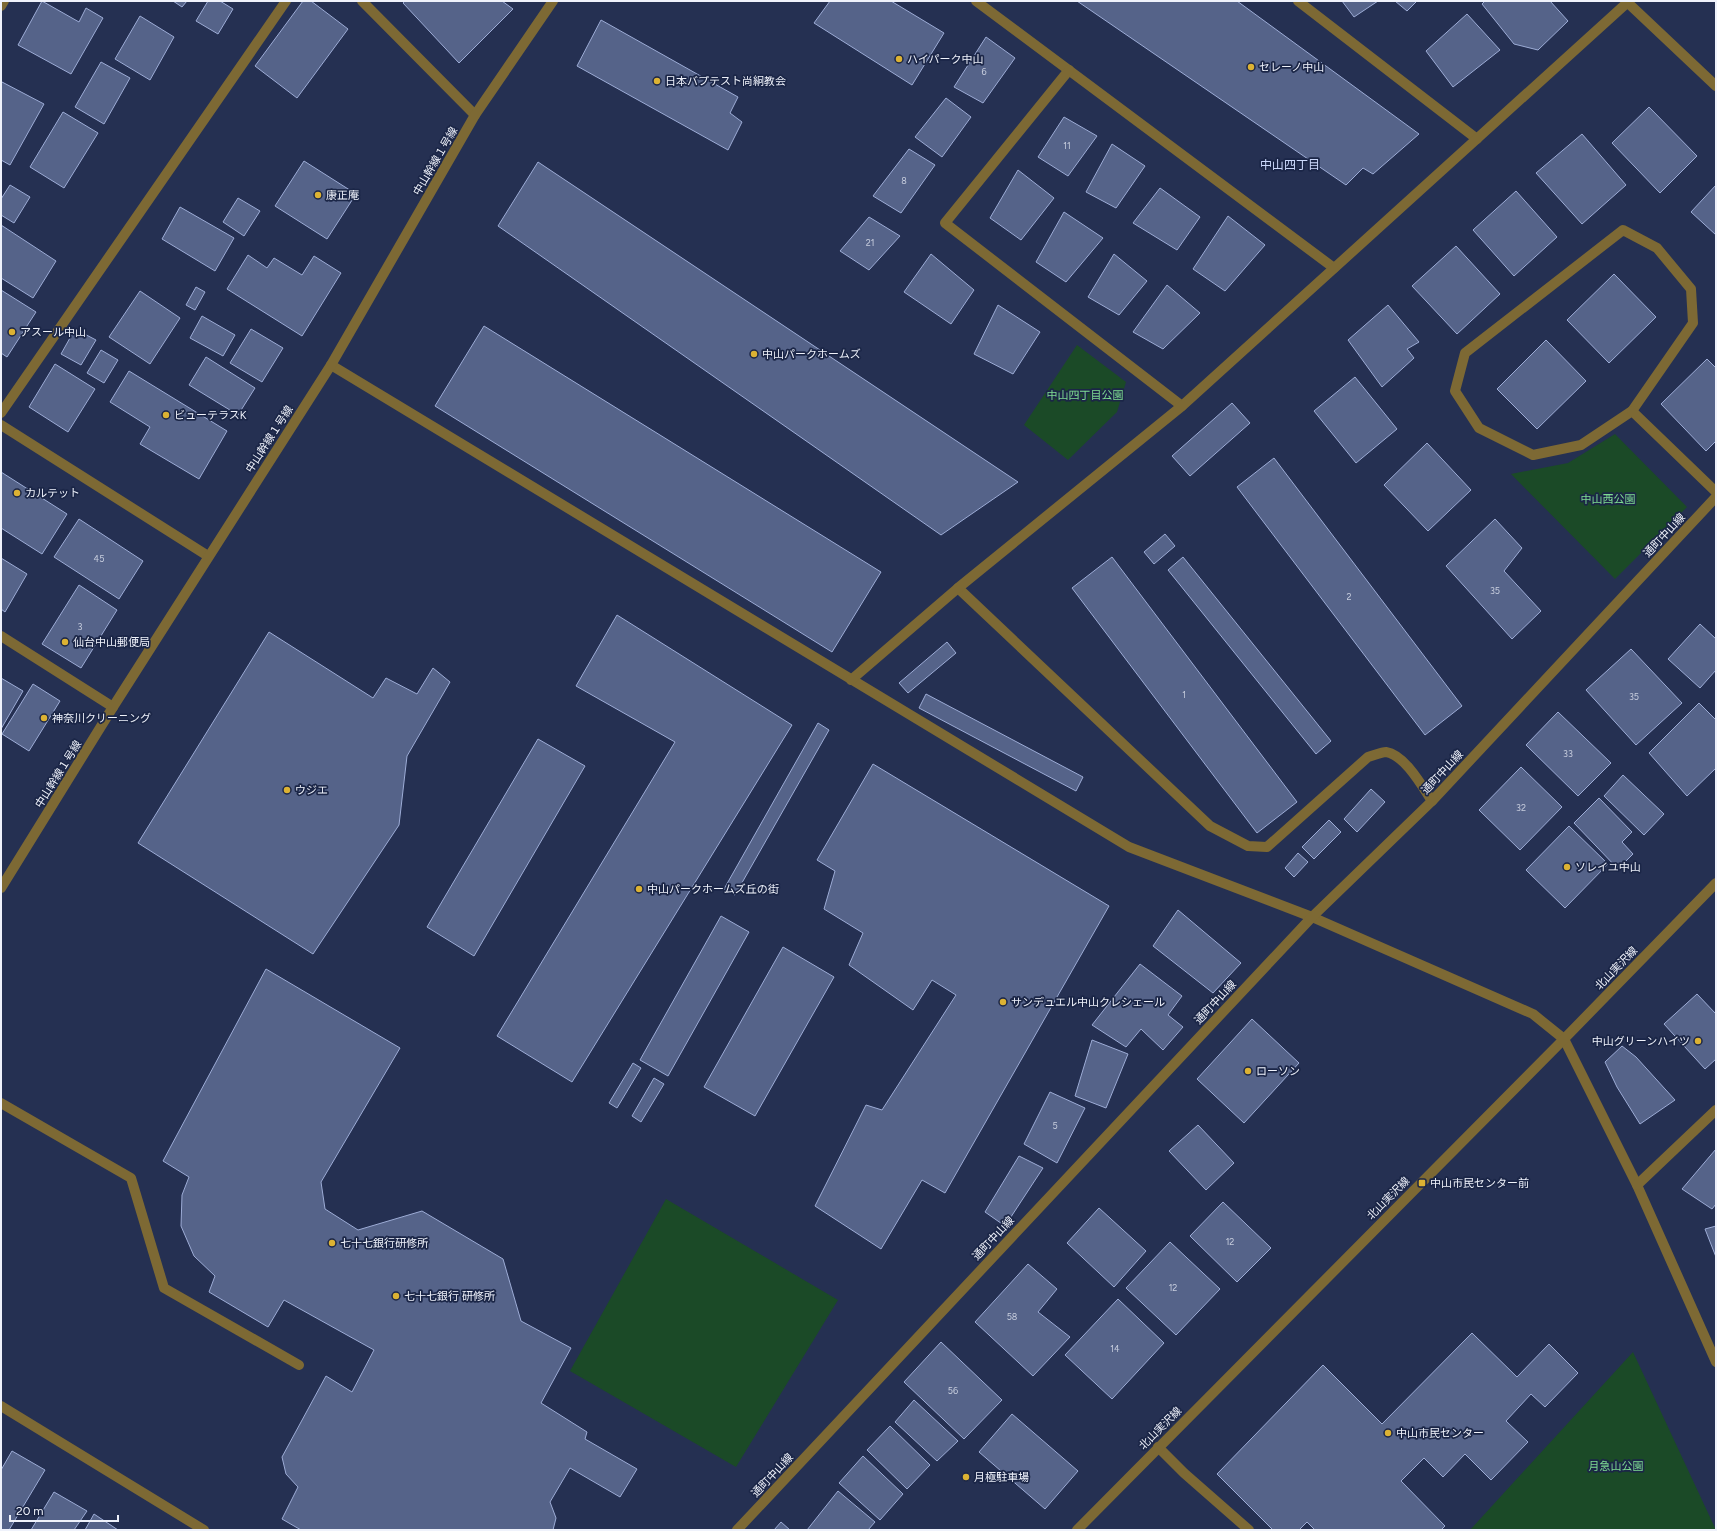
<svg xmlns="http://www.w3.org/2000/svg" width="1717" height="1531" font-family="Figtree,'Noto Sans JP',sans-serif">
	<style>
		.green { fill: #1b4a27 }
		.building { fill: #556389; stroke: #9dacd6 }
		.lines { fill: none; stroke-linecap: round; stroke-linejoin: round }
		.minor { stroke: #7d6934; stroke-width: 10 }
		.poi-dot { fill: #dcb233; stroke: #1b2647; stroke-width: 1.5 }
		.labels { text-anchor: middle; stroke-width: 3.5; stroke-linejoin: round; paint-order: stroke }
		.number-label { font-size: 9px; fill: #c8cede }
		.poi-label { font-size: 11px; fill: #eff2fb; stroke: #1b2647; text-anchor: start }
		.street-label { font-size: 11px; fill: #eff2fb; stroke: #1b2647 }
		.park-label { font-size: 11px; fill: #7fdd92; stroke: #1b2647 }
		.neighbourhood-label { font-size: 12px; fill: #cbd8fb; stroke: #1b2647 }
	</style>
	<rect width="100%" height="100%" fill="#253052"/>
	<g class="green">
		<polygon points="1077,345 1126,382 1117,412 1068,460 1024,425"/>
		<polygon points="1615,434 1687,507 1615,579 1511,474 1568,463"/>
		<polygon points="666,1199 838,1300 736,1467 570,1371"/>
		<polygon points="1633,1352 1716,1530 1470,1530"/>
	</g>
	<g class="building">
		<polygon points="42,1 79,22 86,8 103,18 71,74 18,45"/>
		<polygon points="173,1 187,1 182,7"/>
		<polygon points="208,1 220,1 233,9 218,34 196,21"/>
		<polygon points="303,1 311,1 348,29 297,98 255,66"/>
		<polygon points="405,1 502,1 513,9 459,63 403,3"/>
		<polygon points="830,1 891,1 944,33 912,85 814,23"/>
		<polygon points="1077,1 1237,1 1419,134 1373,174 1363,168 1346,185"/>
		<polygon points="1342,1 1378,1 1354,17"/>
		<polygon points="1395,1 1417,1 1407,11"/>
		<polygon points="1485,1 1550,1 1568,21 1538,50 1514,44 1482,4"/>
		<polygon points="1467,14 1500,50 1453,87 1426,51"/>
		<polygon points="140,16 174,37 150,80 115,59"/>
		<polygon points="601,20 738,97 730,113 742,122 728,150 577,66"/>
		<polygon points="986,37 1015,58 983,103 954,87"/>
		<polygon points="101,62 130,78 104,124 75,107"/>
		<polygon points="2,82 44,104 10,165 1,160 1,84"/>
		<polygon points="946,98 971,117 942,157 915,137"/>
		<polygon points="1649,107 1697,156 1660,193 1612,143"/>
		<polygon points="63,112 98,133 64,188 30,167"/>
		<polygon points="1064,117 1097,136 1068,176 1038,157"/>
		<polygon points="1582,134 1626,185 1582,224 1536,173"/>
		<polygon points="1112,144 1145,166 1116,208 1086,192"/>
		<polygon points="909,149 935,165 901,213 873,196"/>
		<polygon points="304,161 356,194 327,239 275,206"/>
		<polygon points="538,162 1018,482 941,535 498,226"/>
		<polygon points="1018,170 1054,198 1021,240 990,218"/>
		<polygon points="10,185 30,197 14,223 1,215 1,199"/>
		<polygon points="1716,185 1716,235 1691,212"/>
		<polygon points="1160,188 1200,217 1177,250 1133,223"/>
		<polygon points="1516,191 1557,237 1514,276 1473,230"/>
		<polygon points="238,198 260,211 244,236 223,222"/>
		<polygon points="180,207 234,238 215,271 162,239"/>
		<polygon points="1064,212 1103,238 1066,282 1036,262"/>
		<polygon points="1228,216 1265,245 1225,291 1193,269"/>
		<polygon points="869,217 900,236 869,270 840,251"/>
		<polygon points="1,225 56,261 33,298 1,278"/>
		<polygon points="1456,246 1500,294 1457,334 1412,286"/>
		<polygon points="931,254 974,290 951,324 904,292"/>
		<polygon points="1114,254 1147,281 1119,315 1088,297"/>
		<polygon points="248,255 267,268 274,258 302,275 314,256 341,273 302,336 227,289"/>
		<polygon points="1614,274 1656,317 1609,363 1567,320"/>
		<polygon points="1167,285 1200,313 1163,349 1133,332"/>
		<polygon points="196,287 205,292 195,310 186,305"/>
		<polygon points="1,290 36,312 7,357 1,353"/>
		<polygon points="140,291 180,318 150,364 109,337"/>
		<polygon points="998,305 1040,332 1013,374 974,354"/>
		<polygon points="1388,305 1419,342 1407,349 1414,358 1382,387 1348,340"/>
		<polygon points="202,316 235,335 223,356 190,338"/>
		<polygon points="484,326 881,572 832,652 435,406"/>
		<polygon points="75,329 96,340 81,365 61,354"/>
		<polygon points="251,329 283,348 262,382 230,363"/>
		<polygon points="1546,340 1586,381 1537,429 1497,389"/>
		<polygon points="101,350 118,360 104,383 87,373"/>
		<polygon points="206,357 255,388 238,415 189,385"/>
		<polygon points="1707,359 1716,368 1716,441 1706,451 1661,404"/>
		<polygon points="55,364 95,389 68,432 29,407"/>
		<polygon points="129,371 227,431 199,479 140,444 150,427 110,402"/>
		<polygon points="1355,377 1397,429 1356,463 1314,411"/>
		<polygon points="1232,403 1250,423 1190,476 1172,456"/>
		<polygon points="1427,443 1471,490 1428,531 1384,485"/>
		<polygon points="1274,458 1462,706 1425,735 1237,487"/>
		<polygon points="1,472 67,514 42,554 1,528"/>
		<polygon points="79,519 143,561 119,599 54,557"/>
		<polygon points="1495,519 1522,548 1504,571 1541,611 1512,639 1446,566"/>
		<polygon points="1165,534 1175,546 1154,564 1144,552"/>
		<polygon points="1112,557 1297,802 1257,833 1072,588"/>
		<polygon points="1183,557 1331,741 1316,754 1168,570"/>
		<polygon points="1,558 27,574 5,612 1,609"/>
		<polygon points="79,585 117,610 81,668 42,644"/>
		<polygon points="617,615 792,725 572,1082 497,1036 675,742 576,686"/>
		<polygon points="1700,624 1716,639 1716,670 1700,688 1668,659"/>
		<polygon points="269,632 373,698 386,678 417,694 433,668 450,682 407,756 399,825 313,954 138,843"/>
		<polygon points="947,642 956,653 908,693 899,683"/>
		<polygon points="1631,649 1682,703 1636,745 1586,690"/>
		<polygon points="1,678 23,691 1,729"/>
		<polygon points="33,684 60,701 29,751 2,734"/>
		<polygon points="926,694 1083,777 1076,791 919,708"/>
		<polygon points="1699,703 1716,720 1716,768 1687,796 1649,753"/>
		<polygon points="1558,712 1611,763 1578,796 1526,745"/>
		<polygon points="818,723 829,730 735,895 724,889"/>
		<polygon points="538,739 585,766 474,956 427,927"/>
		<polygon points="873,764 1109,906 945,1193 922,1180 881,1249 815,1206 866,1105 882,1110 956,995 932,980 913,1010 849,965 863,933 824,909 835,871 817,860"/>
		<polygon points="1521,767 1562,807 1520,850 1479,810"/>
		<polygon points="1623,775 1664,814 1644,835 1604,796"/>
		<polygon points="1371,789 1385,802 1357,832 1344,819"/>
		<polygon points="1599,798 1632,832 1622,842 1633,854 1618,869 1574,823"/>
		<polygon points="1329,820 1341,832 1314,859 1302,847"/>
		<polygon points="1569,826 1608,864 1565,908 1526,870"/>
		<polygon points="1298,853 1308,862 1294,877 1285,868"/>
		<polygon points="1178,910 1241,963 1213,993 1153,946"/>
		<polygon points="721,916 749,932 668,1076 640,1060"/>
		<polygon points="783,947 834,977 755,1116 704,1087"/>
		<polygon points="1140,964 1182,996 1168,1015 1183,1027 1163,1050 1141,1029 1126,1047 1092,1025"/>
		<polygon points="266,969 400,1048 321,1182 325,1209 358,1230 422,1211 503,1259 521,1321 571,1348 541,1403 587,1432 585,1439 637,1469 620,1497 570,1468 550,1502 556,1518 553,1530 301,1530 282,1519 298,1487 286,1474 282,1457 326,1376 352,1392 374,1350 284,1300 268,1327 209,1292 215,1276 194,1256 181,1226 182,1195 189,1177 163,1161"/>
		<polygon points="1697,994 1716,1014 1716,1059 1705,1069 1664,1024"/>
		<polygon points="1252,1019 1299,1063 1244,1123 1197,1079"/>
		<polygon points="1092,1040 1128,1054 1106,1108 1075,1096"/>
		<polygon points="1622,1046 1636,1057 1675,1100 1640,1124 1617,1087 1605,1062"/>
		<polygon points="633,1063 641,1068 617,1108 609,1103"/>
		<polygon points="654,1078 664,1084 641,1122 632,1116"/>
		<polygon points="1050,1092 1085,1108 1057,1163 1024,1144"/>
		<polygon points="1198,1125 1234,1163 1206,1190 1169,1151"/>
		<polygon points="1716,1149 1716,1204 1712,1209 1682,1189"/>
		<polygon points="1019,1156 1043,1168 1005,1226 985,1212"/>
		<polygon points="1223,1202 1271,1248 1237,1282 1190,1236"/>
		<polygon points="1099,1208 1146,1251 1114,1287 1067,1243"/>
		<polygon points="1716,1226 1716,1257 1705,1229"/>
		<polygon points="1170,1242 1220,1289 1176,1335 1126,1288"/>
		<polygon points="1028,1264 1057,1289 1038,1312 1070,1337 1033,1376 975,1322"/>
		<polygon points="1118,1299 1164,1343 1112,1399 1065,1355"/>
		<polygon points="1472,1333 1517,1377 1549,1344 1578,1373 1545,1407 1531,1394 1506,1421 1528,1442 1491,1480 1465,1454 1443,1477 1424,1458 1401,1481 1445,1526 1441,1530 1315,1530 1307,1522 1299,1530 1273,1530 1217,1474 1323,1365 1382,1424"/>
		<polygon points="941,1342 1002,1400 964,1439 904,1382"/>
		<polygon points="914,1400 958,1441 937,1461 895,1422"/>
		<polygon points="1012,1414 1078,1471 1045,1509 979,1452"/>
		<polygon points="890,1426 930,1465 907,1489 867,1450"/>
		<polygon points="12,1451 45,1470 9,1530 1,1530 1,1470"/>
		<polygon points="863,1456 903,1494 880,1520 839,1483"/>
		<polygon points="838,1491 875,1522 868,1530 807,1530"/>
		<polygon points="54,1492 87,1511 74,1530 31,1530"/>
		<polygon points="94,1514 118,1530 85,1530"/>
		<polygon points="781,1522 790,1530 774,1530"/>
	</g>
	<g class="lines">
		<g class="minor">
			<polyline points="362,1 475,115"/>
			<polyline points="976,1 1334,268"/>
			<polyline points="1298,1 1477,139"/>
			<polyline points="1626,1 1716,86"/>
			<polyline points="1,6 4,1"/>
			<polyline points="1069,70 945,223 1182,406"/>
			<polygon points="1623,230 1657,248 1691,289 1693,323 1632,411 1581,445 1533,455 1479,428 1455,391 1465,353"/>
			<polyline points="331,365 1129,847 1312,917 1533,1014 1564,1039 1637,1185 1716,1362"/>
			<polyline points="1632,411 1716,492"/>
			<polyline points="1,413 286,1"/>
			<polyline points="1,425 208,556"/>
			<path d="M 958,588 L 1210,826 L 1248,846 L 1267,847 L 1368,757 C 1373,756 1381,752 1386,752 C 1405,755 1422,786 1432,801"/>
			<polyline points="1,636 113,707"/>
			<polyline points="851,680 958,588 1182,406 1629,1"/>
			<polyline points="1,888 113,707 331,365 475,115 553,1"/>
			<polyline points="1,1103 131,1178 164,1288 299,1365"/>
			<polyline points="1637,1185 1716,1110"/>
			<polyline points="1,1406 204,1530"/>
			<polyline points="1158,1447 1184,1473 1249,1530"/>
			<polyline points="737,1530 1312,917 1432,801 1716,497"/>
			<polyline points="1077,1530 1564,1039 1716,883"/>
		</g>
	</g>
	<g class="poi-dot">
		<circle cx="899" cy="59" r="4"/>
		<circle cx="1251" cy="67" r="4"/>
		<circle cx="657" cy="81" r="4"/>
		<circle cx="318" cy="195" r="4"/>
		<circle cx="12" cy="332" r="4"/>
		<circle cx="754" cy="354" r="4"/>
		<circle cx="166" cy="415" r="4"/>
		<circle cx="17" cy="493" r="4"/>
		<circle cx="65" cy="642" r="4"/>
		<circle cx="44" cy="718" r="4"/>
		<circle cx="287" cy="790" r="4"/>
		<circle cx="1567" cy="867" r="4"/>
		<circle cx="639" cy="889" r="4"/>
		<circle cx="1003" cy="1002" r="4"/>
		<circle cx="1698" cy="1041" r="4"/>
		<circle cx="1248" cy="1071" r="4"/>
		<rect x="1418" y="1179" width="8" height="8" rx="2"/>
		<circle cx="332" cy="1243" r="4"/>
		<circle cx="396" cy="1296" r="4"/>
		<circle cx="1388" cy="1433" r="4"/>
		<circle cx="966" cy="1477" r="4"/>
	</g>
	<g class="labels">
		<g class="number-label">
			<text x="984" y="75">6</text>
			<text x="1067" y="149">11</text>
			<text x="904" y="184">8</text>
			<text x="870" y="246">21</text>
			<text x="99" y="562">45</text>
			<text x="1495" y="594">35</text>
			<text x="1349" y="600">2</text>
			<text x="80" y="630">3</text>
			<text x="1184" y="698">1</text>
			<text x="1634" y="700">35</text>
			<text x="1568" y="757">33</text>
			<text x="1521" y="811">32</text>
			<text x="1055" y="1129">5</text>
			<text x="1230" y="1245">12</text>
			<text x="1173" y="1291">12</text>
			<text x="1012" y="1320">58</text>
			<text x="1115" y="1352">14</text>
			<text x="953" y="1394">56</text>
		</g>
		<g class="poi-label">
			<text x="907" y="63">ハイパーク中山</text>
			<text x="1259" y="71">セレーノ中山</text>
			<text x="665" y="85">日本バプテスト尚絅教会</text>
			<text x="326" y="199">康正庵</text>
			<text x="20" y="336">アスール中山</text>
			<text x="762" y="358">中山パークホームズ</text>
			<text x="174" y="419">ビューテラスK</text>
			<text x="25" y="497">カルテット</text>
			<text x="73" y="646">仙台中山郵便局</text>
			<text x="52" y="722">神奈川クリーニング</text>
			<text x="295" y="794">ウジエ</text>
			<text x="1575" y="871">ソレイユ中山</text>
			<text x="647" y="893">中山パークホームズ丘の街</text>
			<text x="1011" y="1006">サンデュエル中山クレシェール</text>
			<text x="1690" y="1045" text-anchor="end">中山グリーンハイツ</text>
			<text x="1256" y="1075">ローソン</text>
			<text x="1430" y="1187">中山市民センター前</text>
			<text x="340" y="1247">七十七銀行研修所</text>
			<text x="404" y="1300">七十七銀行 研修所</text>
			<text x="1396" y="1437">中山市民センター</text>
			<text x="974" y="1481">月極駐車場</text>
		</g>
		<g class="street-label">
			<text transform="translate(435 161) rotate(-60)" y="4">中山幹線１号線</text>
			<text transform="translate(269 439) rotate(-57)" y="4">中山幹線１号線</text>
			<text transform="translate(1664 535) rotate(-47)" y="4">通町中山線</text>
			<text transform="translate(1442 772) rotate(-47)" y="4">通町中山線</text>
			<text transform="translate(58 774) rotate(-58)" y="4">中山幹線１号線</text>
			<text transform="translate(1616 968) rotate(-46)" y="4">北山実沢線</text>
			<text transform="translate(1215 1002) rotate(-47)" y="4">通町中山線</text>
			<text transform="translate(1388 1198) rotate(-45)" y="4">北山実沢線</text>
			<text transform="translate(993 1238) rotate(-47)" y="4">通町中山線</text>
			<text transform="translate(1160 1428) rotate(-45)" y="4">北山実沢線</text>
			<text transform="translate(772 1475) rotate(-47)" y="4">通町中山線</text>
		</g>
		<g class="park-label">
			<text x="1085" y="399">中山四丁目公園</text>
			<text x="1608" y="503">中山西公園</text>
			<text x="1616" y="1470">月急山公園</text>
		</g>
		<g class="neighbourhood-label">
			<text x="1290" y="169">中山四丁目</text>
		</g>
	</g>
	<rect width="1717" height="1531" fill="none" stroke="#eff2fb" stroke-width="4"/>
	<path d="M10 1515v6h108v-6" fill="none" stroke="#eff2fb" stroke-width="2"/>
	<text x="16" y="1515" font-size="12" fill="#eff2fb" stroke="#1b2647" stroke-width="3" paint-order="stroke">20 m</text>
</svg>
